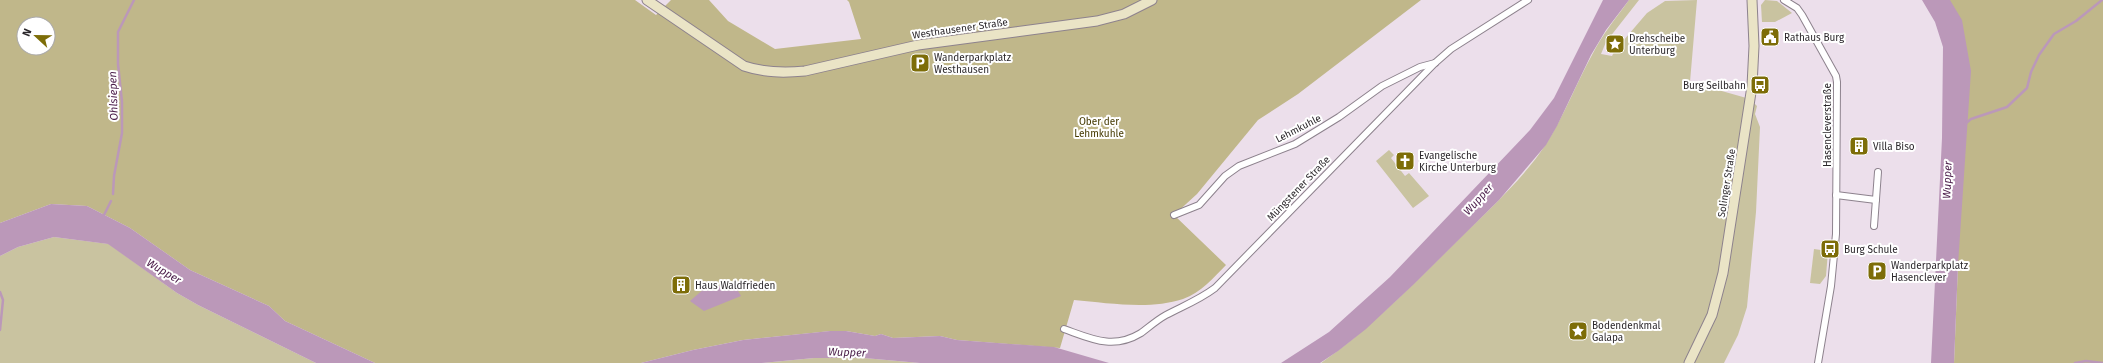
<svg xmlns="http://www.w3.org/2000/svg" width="2103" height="363" font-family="'Fira Sans',sans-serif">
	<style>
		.green { fill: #c9c3a0 }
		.forest { fill: #c0b78a; fill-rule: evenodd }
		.water { fill: #bb98b9 }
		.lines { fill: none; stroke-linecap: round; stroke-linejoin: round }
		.stream { stroke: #bb98b9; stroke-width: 2.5 }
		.street-casing { stroke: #8d828d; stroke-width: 8 }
		.secondary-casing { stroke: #8d828d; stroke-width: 11 }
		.street { stroke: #fff; stroke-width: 6 }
		.secondary { stroke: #eae4c6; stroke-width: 9 }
		.labels { text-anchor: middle; stroke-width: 4; stroke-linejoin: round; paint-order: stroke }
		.street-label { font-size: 10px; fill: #2b272b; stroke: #fff }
		.poi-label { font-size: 10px; fill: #2b272b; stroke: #fff; text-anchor: start }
		.park-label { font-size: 10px; fill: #443900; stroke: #fff }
		.water-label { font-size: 11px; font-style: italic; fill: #4d204c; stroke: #fff }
	</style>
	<rect width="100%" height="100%" fill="#ecdfeb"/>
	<g class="green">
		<path d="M 1629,0 L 1639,0 L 1606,42 L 1601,54 L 1612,56 L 1614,52 L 1620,50 L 1623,41 L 1647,13 L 1665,1 L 1697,0 L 1690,82 L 1750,99 L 1757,106 L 1755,114 L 1760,127 L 1756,212 L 1747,307 L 1738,335 L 1724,363 L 1321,363 C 1370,329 1413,284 1456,242 C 1487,211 1522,181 1546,144 C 1564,116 1576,84 1592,55 C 1602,35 1616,18 1629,0 Z"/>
		<polygon points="1765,0 1777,1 1792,13 1775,22 1762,22 1761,5"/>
		<polygon points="1389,150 1394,155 1391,158 1405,176 1409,173 1429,196 1413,208 1376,161"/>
		<polygon points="54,237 109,244 177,293 198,305 316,363 0,363 0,256 18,247"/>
		<polygon points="1814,249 1828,251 1826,276 1820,284 1810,283"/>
		<polygon points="814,358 864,358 920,363 762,363"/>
	</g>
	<g class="forest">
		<path d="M 0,0 L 635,0 L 656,15 L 671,0 L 709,0 L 728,21 L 775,49 L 861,39 L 849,2 L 847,0 L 1421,0 L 1298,94 L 1258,120 L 1197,194 L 1174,215 L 1226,265 C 1214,277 1201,293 1183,299 C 1150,310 1108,303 1074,300 L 1060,348 L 957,340 L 940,336 L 893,338 L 881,334 L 875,336 L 846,331 L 831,331 L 743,340 L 693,350 L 641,363 L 375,363 L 285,321 L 269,306 L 245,295 L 190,270 L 130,228 L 87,206 L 51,204 L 0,223 ZM 24,24 L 48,24 L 48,48 L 24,48 Z"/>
		<polygon points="1950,0 2103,0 2103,363 1954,363 1958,265"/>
	</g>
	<g class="water">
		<polygon points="1603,0 1629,0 1606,30 1591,55 1557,126 1546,145 1499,200 1413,285 1366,329 1338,351 1320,363 1281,363 1329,332 1390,277 1530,130 1554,98"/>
		<polygon points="1922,0 1950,0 1962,20 1971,71 1958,265 1954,363 1931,363 1942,138 1943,47 1935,22"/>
		<polygon points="51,204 87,206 130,228 190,270 245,295 269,306 285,321 375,363 316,363 198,305 177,293 108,244 54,237 18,247 0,256 0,223"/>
		<polygon points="734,284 741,296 704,311 690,301 705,288"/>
		<polygon points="830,331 846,331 875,336 881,334 893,338 940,336 957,340 1054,347 1109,363 920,363 864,358 814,358 762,363 641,363 693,350 743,340"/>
	</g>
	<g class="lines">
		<g class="stream">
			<polyline points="1965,124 1971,119 2007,107 2027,88 2031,72 2039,55 2054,34 2076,21 2102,0"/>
			<polyline points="113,194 114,176 122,133 122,102 118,64 118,32 134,0"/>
			<polyline points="103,217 111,201"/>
			<polyline points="0,292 3,300 0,330"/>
			<polyline points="2075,363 2086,361 2103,363"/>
		</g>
		<g class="street-casing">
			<g id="street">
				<polyline points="1784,0 1797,8 1802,15 1836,76 1837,82 1836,234 1831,286 1818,363"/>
				<polyline points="1836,195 1876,200"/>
				<polyline points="1174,215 1199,205 1225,176 1239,166 1295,144 1339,117 1382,86 1420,67 1435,63"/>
				<polyline points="1874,226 1878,172"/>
				<path d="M 1064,329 C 1092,339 1113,350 1141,333 C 1149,327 1157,320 1166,315 C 1183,306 1199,300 1215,288 L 1435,63 L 1451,49 L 1528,0"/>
			</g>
		</g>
		<g class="secondary-casing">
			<g id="secondary">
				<path d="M 647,0 L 744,66 C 765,73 784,73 805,71 L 918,45 L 1097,21 L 1124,14 L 1152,0"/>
				<polyline points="1689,363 1712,315 1723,273 1752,86 1754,46 1752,0"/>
			</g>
		</g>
		<use href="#street" class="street"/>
		<use href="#secondary" class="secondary"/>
	</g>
	<defs>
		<g id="civic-square" transform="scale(1)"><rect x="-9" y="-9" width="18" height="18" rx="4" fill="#7d6d08" stroke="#fff"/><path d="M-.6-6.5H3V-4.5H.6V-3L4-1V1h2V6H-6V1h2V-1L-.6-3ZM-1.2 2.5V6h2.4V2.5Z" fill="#fff"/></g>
		<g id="sight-square" transform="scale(1)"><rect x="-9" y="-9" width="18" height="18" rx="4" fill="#7d6d08" stroke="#fff"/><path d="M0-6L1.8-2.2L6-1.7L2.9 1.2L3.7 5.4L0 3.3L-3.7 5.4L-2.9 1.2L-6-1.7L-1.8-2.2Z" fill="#fff"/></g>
		<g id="parking-square" transform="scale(1)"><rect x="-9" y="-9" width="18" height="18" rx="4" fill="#7d6d08" stroke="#fff"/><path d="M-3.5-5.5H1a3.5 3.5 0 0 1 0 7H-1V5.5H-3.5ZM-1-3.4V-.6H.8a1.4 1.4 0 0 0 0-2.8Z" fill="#fff"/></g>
		<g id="bus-square" transform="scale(1)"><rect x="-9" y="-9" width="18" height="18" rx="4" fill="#7d6d08" stroke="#fff"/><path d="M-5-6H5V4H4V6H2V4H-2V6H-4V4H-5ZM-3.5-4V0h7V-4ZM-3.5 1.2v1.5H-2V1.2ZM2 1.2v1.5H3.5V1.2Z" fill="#fff"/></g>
		<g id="building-square" transform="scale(1)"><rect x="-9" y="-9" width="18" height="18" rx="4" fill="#7d6d08" stroke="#fff"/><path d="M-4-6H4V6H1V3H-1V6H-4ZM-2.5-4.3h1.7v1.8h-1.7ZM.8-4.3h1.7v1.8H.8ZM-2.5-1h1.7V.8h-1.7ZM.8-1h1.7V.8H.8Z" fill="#fff"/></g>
		<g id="church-square" transform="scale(1)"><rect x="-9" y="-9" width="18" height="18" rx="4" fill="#7d6d08" stroke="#fff"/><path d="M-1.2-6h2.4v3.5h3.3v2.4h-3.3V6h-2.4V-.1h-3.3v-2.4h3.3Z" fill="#fff"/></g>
	</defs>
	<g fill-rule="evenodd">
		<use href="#civic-square" x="1770" y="37"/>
		<use href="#sight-square" x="1615" y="44"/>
		<use href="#parking-square" x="920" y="63"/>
		<use href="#bus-square" x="1760" y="85"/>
		<use href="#building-square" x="1859" y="146"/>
		<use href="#church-square" x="1405" y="161"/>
		<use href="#bus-square" x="1830" y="249"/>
		<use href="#parking-square" x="1877" y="271"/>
		<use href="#building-square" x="681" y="285"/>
		<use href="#sight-square" x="1578" y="331"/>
	</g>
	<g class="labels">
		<g class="street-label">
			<text transform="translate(960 28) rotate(-8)" y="4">Westhausener Straße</text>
			<text transform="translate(1827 125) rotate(-90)" y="4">Hasencleverstraße</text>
			<text transform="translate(1298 128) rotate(-27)" y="4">Lehmkuhle</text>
			<text transform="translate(1726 183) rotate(-81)" y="4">Solinger Straße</text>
			<text transform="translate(1298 188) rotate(-46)" y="4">Müngstener Straße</text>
		</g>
		<g class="poi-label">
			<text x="1784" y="41">Rathaus Burg</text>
			<text x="1629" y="42">Drehscheibe<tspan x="1629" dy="12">Unterburg</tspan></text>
			<text x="934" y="61">Wanderparkplatz<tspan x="934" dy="12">Westhausen</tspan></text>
			<text x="1746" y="89" text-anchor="end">Burg Seilbahn</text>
			<text x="1873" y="150">Villa Biso</text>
			<text x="1419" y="159">Evangelische<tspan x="1419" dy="12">Kirche Unterburg</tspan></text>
			<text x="1844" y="253">Burg Schule</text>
			<text x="1891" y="269">Wanderparkplatz<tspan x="1891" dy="12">Hasenclever</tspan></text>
			<text x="695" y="289">Haus Waldfrieden</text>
			<text x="1592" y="329">Bodendenkmal<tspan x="1592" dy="12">Galapa</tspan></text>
		</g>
		<g class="park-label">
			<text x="1099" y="125">Ober der<tspan x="1099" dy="12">Lehmkuhle</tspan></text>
		</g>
		<g class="water-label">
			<text transform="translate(113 96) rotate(-92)" y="4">Ohlsiepen</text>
			<text transform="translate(1947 180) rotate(-88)" y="4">Wupper</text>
			<text transform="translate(1478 199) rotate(-48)" y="4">Wupper</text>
			<text transform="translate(164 271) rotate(31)" y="4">Wupper</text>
			<text transform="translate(847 352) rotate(2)" y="4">Wupper</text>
		</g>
	</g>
	<g transform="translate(36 36) rotate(292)"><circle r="19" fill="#ffffff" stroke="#aaa9aa"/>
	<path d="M0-3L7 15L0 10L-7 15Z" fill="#7d6d08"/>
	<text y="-6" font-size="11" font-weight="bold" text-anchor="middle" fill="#2b272b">N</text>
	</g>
</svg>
